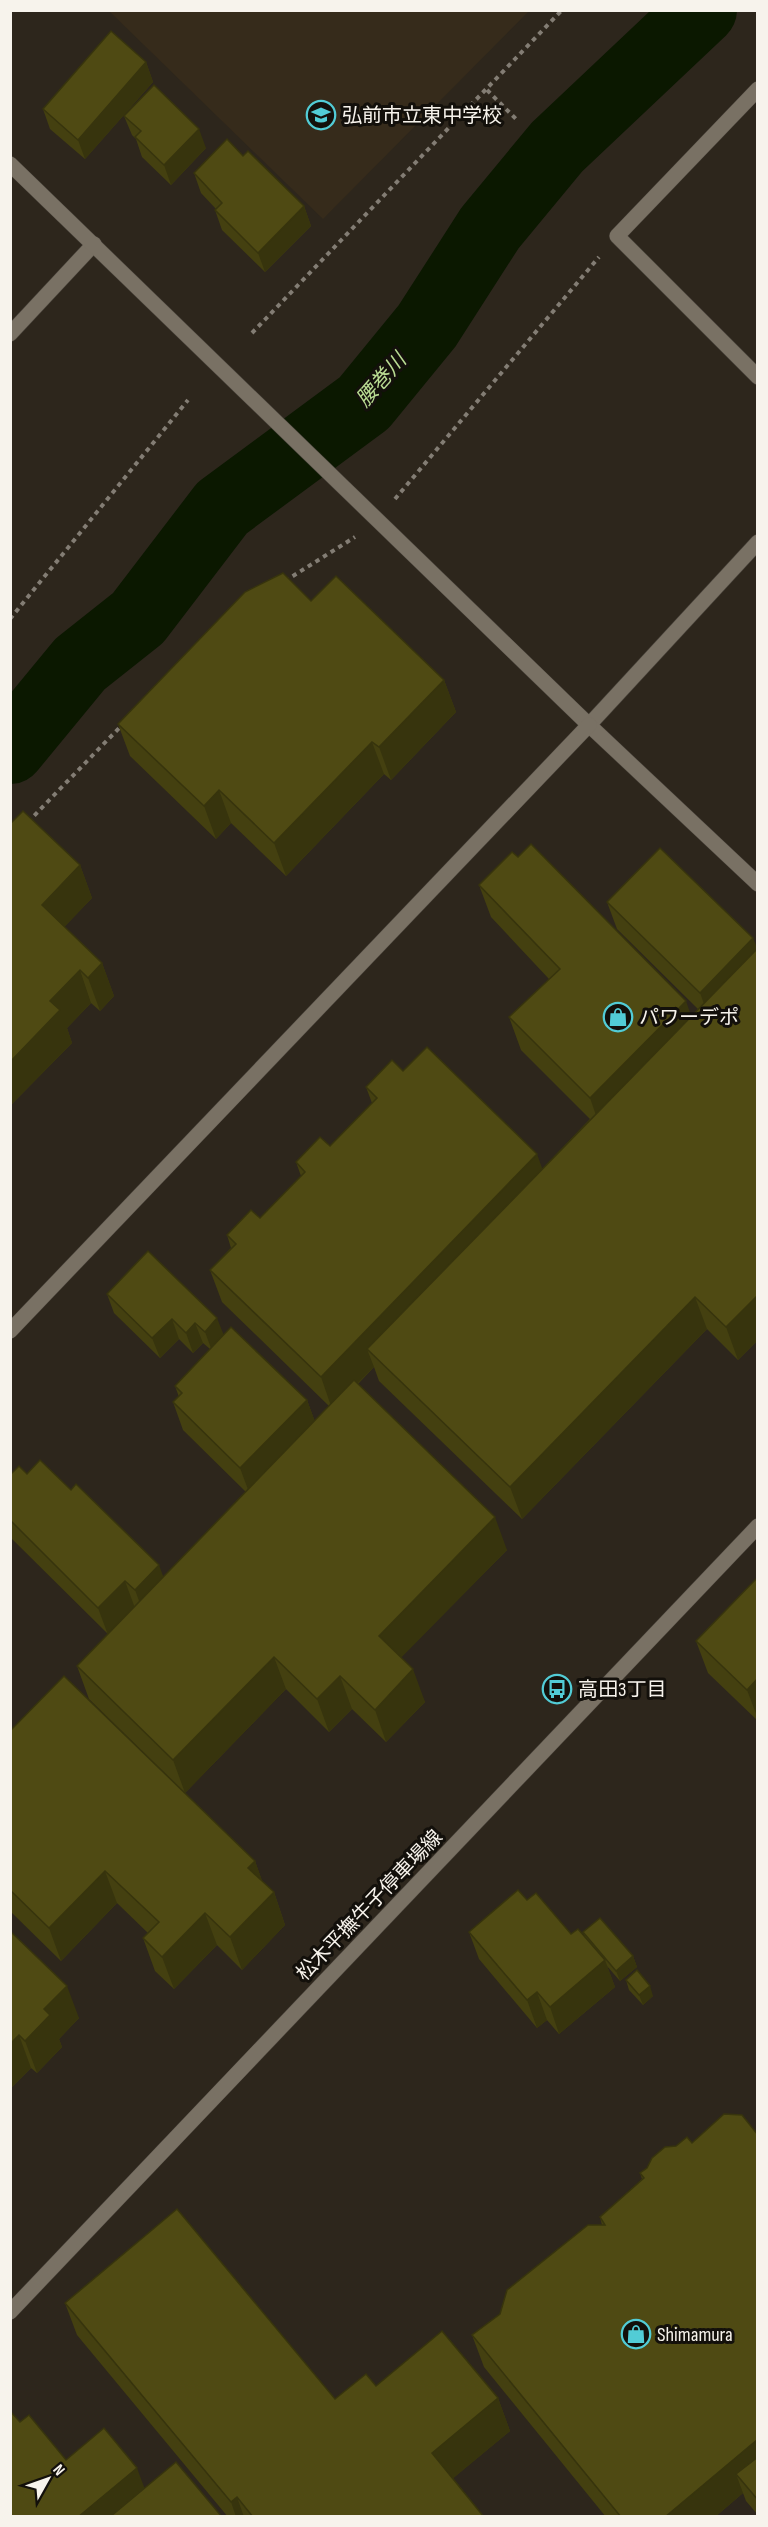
<svg xmlns="http://www.w3.org/2000/svg" width="768" height="2527" font-family="'Sofia Sans Condensed','Noto Sans JP',sans-serif">
	<style>
		.built { fill: #362b1b }
		.lines { fill: none; stroke-linecap: round; stroke-linejoin: round }
		.river { stroke: #0b1800; stroke-width: 70 }
		.street-casing { stroke: #474139; stroke-width: 16 }
		.secondary-casing { stroke: #474139; stroke-width: 16 }
		.path { stroke: #837d74; stroke-width: 4; stroke-dasharray: 4.5 4.5; stroke-linecap: butt }
		.street { stroke: #797164; stroke-width: 15 }
		.secondary { stroke: #797164; stroke-width: 15 }
		.wall { fill: #444010 }
		.shaded-wall { fill: #37340d }
		.building { fill: #4f4a13; stroke: #37340d; stroke-width: 1.5 }
		.labels { text-anchor: middle; stroke-width: 6; stroke-linejoin: round; paint-order: stroke }
		.poi-label { font-size: 20px; fill: #f7f3ec; stroke: #13100b; text-anchor: start }
		.street-label { font-size: 20px; fill: #f7f3ec; stroke: #13100b }
		.water-label { font-size: 21px; font-style: italic; fill: #b9db92; stroke: #13100b }
	</style>
	<rect width="100%" height="100%" fill="#2d261c"/>
	<polygon class="built" points="109,11 529,11 323,219"/>
	<g class="lines">
		<polyline class="river" points="10,749 80,664 138,618 222,508 364,403 427,326 490,228 557,147 702,10"/>
		<g class="street-casing">
			<g id="street">
				<polyline points="758,89 617,236 758,377"/>
				<polyline points="10,334 94,244"/>
				<polyline points="589,725 758,542"/>
			</g>
		</g>
		<g class="secondary-casing">
			<g id="secondary">
				<polyline points="10,164 589,725 758,884"/>
				<polyline points="10,1331 589,725"/>
				<polyline points="10,2312 758,1526"/>
			</g>
		</g>
		<g class="path">
			<polyline points="487,90 517,120"/>
			<polyline points="252,333 562,10"/>
			<polyline points="395,499 599,257"/>
			<polyline points="285,581 355,537"/>
			<polyline points="10,619 188,400"/>
			<polyline points="28,822 123,724"/>
		</g>
		<use href="#street" class="street"/>
		<use href="#secondary" class="secondary"/>
	</g>
	<g class="wall">
		<polygon points="146,62 153,82 85,159 50,129 43,109"/>
		<polygon points="124,116 206,148 171,185 142,157 136,139 132,135"/>
		<polygon points="243,156 304,206 311,226 265,272 222,230 215,210 216,209 201,193 194,173"/>
		<polygon points="311,601 444,680 456,712 391,780 384,774 286,876 231,823 216,839 130,756 118,724"/>
		<polygon points="80,865 92,898 64,927 102,963 114,996 100,1011 91,1003 67,1028 72,1043 10,1106"/>
		<polygon points="479,885 691,1016 698,1009 617,929 607,902 757,948 758,948 758,1340 738,1360 707,1329 522,1519 379,1381 374,1367 358,1384 507,1550 401,1657 425,1702 386,1742 352,1709 329,1732 286,1689 185,1793 89,1699 77,1666 108,1634 10,1537 10,1475 27,1474 71,1490 163,1577 246,1492 183,1430 173,1402 179,1397 175,1386 210,1349 203,1343 193,1353 179,1339 160,1358 114,1313 107,1294 148,1251 223,1335 307,1400 315,1422 329,1406 222,1302 210,1270 231,1248 227,1235 260,1218 301,1176 296,1162 330,1146 372,1103 366,1087 403,1071 542,1169 590,1119 521,1050 509,1017 549,979 491,917"/>
		<polygon points="758,1577 758,1721 708,1673 696,1641"/>
		<polygon points="10,1731 255,1861 262,1881 274,1892 285,1925 242,1970 217,1945 174,1989 155,1971 143,1938 148,1933 117,1903 61,1961 10,1911"/>
		<polygon points="527,1900 571,1934 585,1937 583,1932 633,1956 637,1967 620,1981 607,1966 615,1987 559,2034 547,2020 537,2028 479,1959 469,1932"/>
		<polygon points="10,1931 79,2018 59,2039 62,2047 37,2073 31,2068 10,2089"/>
		<polygon points="626,1980 653,1996 643,2005 629,1990"/>
		<polygon points="758,2135 758,2515 746,2501 743,2493 715,2517 606,2517 484,2367 472,2335 500,2314 602,2225 600,2217 642,2179 640,2173 676,2146 692,2143"/>
		<polygon points="65,2303 335,2399 376,2386 498,2398 510,2431 453,2478 484,2517 228,2517 77,2335"/>
	</g>
	<g class="shaded-wall">
		<polygon points="146,62 153,82 85,159 78,140"/>
		<polygon points="199,129 206,148 171,185 164,165"/>
		<polygon points="304,206 311,226 265,272 258,253"/>
		<polygon points="444,680 456,712 391,780 379,747"/>
		<polygon points="372,742 384,774 286,876 274,843"/>
		<polygon points="219,790 231,823 216,839 204,806"/>
		<polygon points="80,865 92,898 54,938 42,905"/>
		<polygon points="753,938 758,950 710,1020 700,993"/>
		<polygon points="102,963 114,996 100,1011 88,978"/>
		<polygon points="80,970 91,1003 67,1028 72,1043 10,1106 10,1062 50,1001"/>
		<polygon points="686,1001 697,1033 601,1130 590,1098"/>
		<polygon points="537,1154 549,1187 367,1349 374,1367 332,1409 321,1377"/>
		<polygon points="758,1295 758,1340 738,1360 726,1327"/>
		<polygon points="695,1297 707,1329 522,1519 510,1487"/>
		<polygon points="217,1318 225,1338 212,1351 205,1332"/>
		<polygon points="172,1319 179,1339 160,1358 152,1338"/>
		<polygon points="195,1323 203,1343 193,1353 186,1333"/>
		<polygon points="307,1400 317,1427 250,1495 240,1468"/>
		<polygon points="495,1517 507,1550 391,1668 379,1636"/>
		<polygon points="159,1565 169,1592 145,1617 135,1590"/>
		<polygon points="125,1581 135,1608 108,1635 98,1608"/>
		<polygon points="274,1657 286,1689 185,1793 173,1760"/>
		<polygon points="413,1669 425,1702 386,1742 375,1710"/>
		<polygon points="340,1676 352,1709 329,1732 317,1699"/>
		<polygon points="758,1678 758,1719 747,1690"/>
		<polygon points="255,1861 267,1894 248,1868"/>
		<polygon points="105,1871 117,1903 61,1961 49,1928"/>
		<polygon points="274,1892 285,1925 242,1970 230,1937"/>
		<polygon points="205,1913 217,1945 174,1989 162,1957"/>
		<polygon points="633,1956 637,1967 620,1981 616,1971"/>
		<polygon points="605,1960 615,1987 559,2034 550,2007"/>
		<polygon points="67,1986 79,2018 59,2039 62,2047 37,2073 25,2041 44,2009"/>
		<polygon points="650,1986 653,1996 643,2005 639,1995"/>
		<polygon points="537,1992 547,2020 537,2028 527,2000"/>
		<polygon points="19,2035 31,2068 10,2089 10,2044"/>
		<polygon points="498,2398 510,2431 444,2486 432,2453"/>
		<polygon points="758,2439 758,2481 736,2474 743,2493 715,2517 665,2517"/>
		<polygon points="137,2468 147,2495 121,2517 78,2517"/>
		<polygon points="237,2497 244,2517 236,2517 231,2502"/>
	</g>
	<g class="building">
		<polygon points="111,31 146,62 78,140 43,109"/>
		<polygon points="154,85 199,129 164,165 135,137 141,131 124,116"/>
		<polygon points="227,139 243,156 248,151 304,206 258,253 215,210 222,203 194,173"/>
		<polygon points="283,573 311,601 336,576 444,680 379,747 372,742 274,843 219,790 204,806 118,724 245,592"/>
		<polygon points="23,811 80,865 42,905 102,963 88,978 80,970 50,1001 60,1010 10,1062 10,824"/>
		<polygon points="531,844 686,1001 590,1098 509,1017 560,969 479,885 512,852 518,857"/>
		<polygon points="660,848 753,938 700,993 607,902"/>
		<polygon points="758,948 758,1295 726,1327 695,1297 510,1487 367,1349"/>
		<polygon points="427,1047 537,1154 321,1377 210,1270 236,1244 227,1235 251,1210 260,1218 305,1172 296,1162 320,1137 330,1146 377,1098 366,1087 392,1060 403,1071"/>
		<polygon points="148,1251 217,1318 205,1332 195,1323 186,1333 172,1319 152,1338 107,1294"/>
		<polygon points="231,1327 307,1400 240,1468 173,1402 182,1393 175,1386"/>
		<polygon points="354,1380 495,1517 379,1636 413,1669 375,1710 340,1676 317,1699 274,1657 173,1760 77,1666"/>
		<polygon points="40,1460 71,1490 76,1484 159,1565 135,1590 125,1581 98,1608 10,1520 10,1475 19,1466 27,1474"/>
		<polygon points="758,1577 758,1678 747,1690 696,1641"/>
		<polygon points="64,1676 255,1861 248,1868 274,1892 230,1937 205,1913 162,1957 143,1938 159,1922 105,1871 49,1928 10,1890 10,1731"/>
		<polygon points="518,1890 527,1900 536,1893 571,1934 578,1929 605,1960 550,2007 537,1992 527,2000 469,1932"/>
		<polygon points="600,1918 633,1956 616,1971 583,1932"/>
		<polygon points="10,1931 67,1986 44,2009 50,2015 25,2041 19,2035 10,2044"/>
		<polygon points="637,1970 650,1986 639,1995 626,1980"/>
		<polygon points="724,2114 742,2115 758,2135 758,2439 665,2517 621,2517 472,2335 500,2314 507,2290 588,2225 605,2225 600,2217 644,2178 640,2173 647,2168 652,2158 665,2147 676,2146 687,2137 692,2143"/>
		<polygon points="177,2209 335,2399 366,2374 376,2386 442,2331 498,2398 432,2453 484,2517 253,2517 237,2497 231,2502 65,2303"/>
		<polygon points="10,2411 20,2422 29,2415 66,2460 104,2428 137,2468 78,2517 10,2517"/>
		<polygon points="758,2457 758,2500 736,2474"/>
		<polygon points="176,2462 222,2517 110,2517"/>
	</g>
	<defs>
		<g id="school-ring" transform="scale(1.5)"><circle r="9.5" fill="#13100b" stroke="#52ccd6" stroke-width="1.5"/><path d="M0-5L7-2L0 1L-7-2ZM-4 1L0 2.5L4 1V4Q0 6-4 4Z" fill="#52ccd6"/></g>
		<g id="shop-ring" transform="scale(1.5)"><circle r="9.5" fill="#13100b" stroke="#52ccd6" stroke-width="1.5"/><path d="M-5-2.5h2.3a2.7 3.5 0 0 1 5.4 0H5L5.5 6h-11ZM-1.5-2.5h3a1.5 2.3 0 0 0-3 0Z" fill="#52ccd6"/></g>
		<g id="bus-ring" transform="scale(1.5)"><circle r="9.5" fill="#13100b" stroke="#52ccd6" stroke-width="1.5"/><path d="M-5-6H5V4H4V6H2V4H-2V6H-4V4H-5ZM-3.5-4V0h7V-4ZM-3.5 1.2v1.5H-2V1.2ZM2 1.2v1.5H3.5V1.2Z" fill="#52ccd6"/></g>
	</defs>
	<g fill-rule="evenodd">
		<use href="#school-ring" x="321" y="115"/>
		<use href="#shop-ring" x="618" y="1017"/>
		<use href="#bus-ring" x="557" y="1689"/>
		<use href="#shop-ring" x="636" y="2334"/>
	</g>
	<g class="labels">
		<g class="poi-label">
			<text x="342" y="122">弘前市立東中学校</text>
			<text x="639" y="1024">パワーデポ</text>
			<text x="578" y="1696">高田3丁目</text>
			<text x="657" y="2341">Shimamura</text>
		</g>
		<g class="street-label">
			<text transform="translate(369 1905) rotate(-46)" y="7">松木平撫牛子停車場線</text>
		</g>
		<g class="water-label">
			<text transform="translate(381 380) rotate(-49)" y="7">腰巻川</text>
		</g>
	</g>
	<rect width="768" height="2527" fill="none" stroke="#f7f3ec" stroke-width="24"/>
	<g transform="translate(48 2479) rotate(50)" stroke="#13100b" stroke-width="4.5" paint-order="stroke">
	<path d="M0-4.5L10 22L0 15L-10 22Z" fill="#f7f3ec"/>
	<text y="-9" font-size="16" font-weight="bold" text-anchor="middle" fill="#f7f3ec">N</text>
	</g>
</svg>
